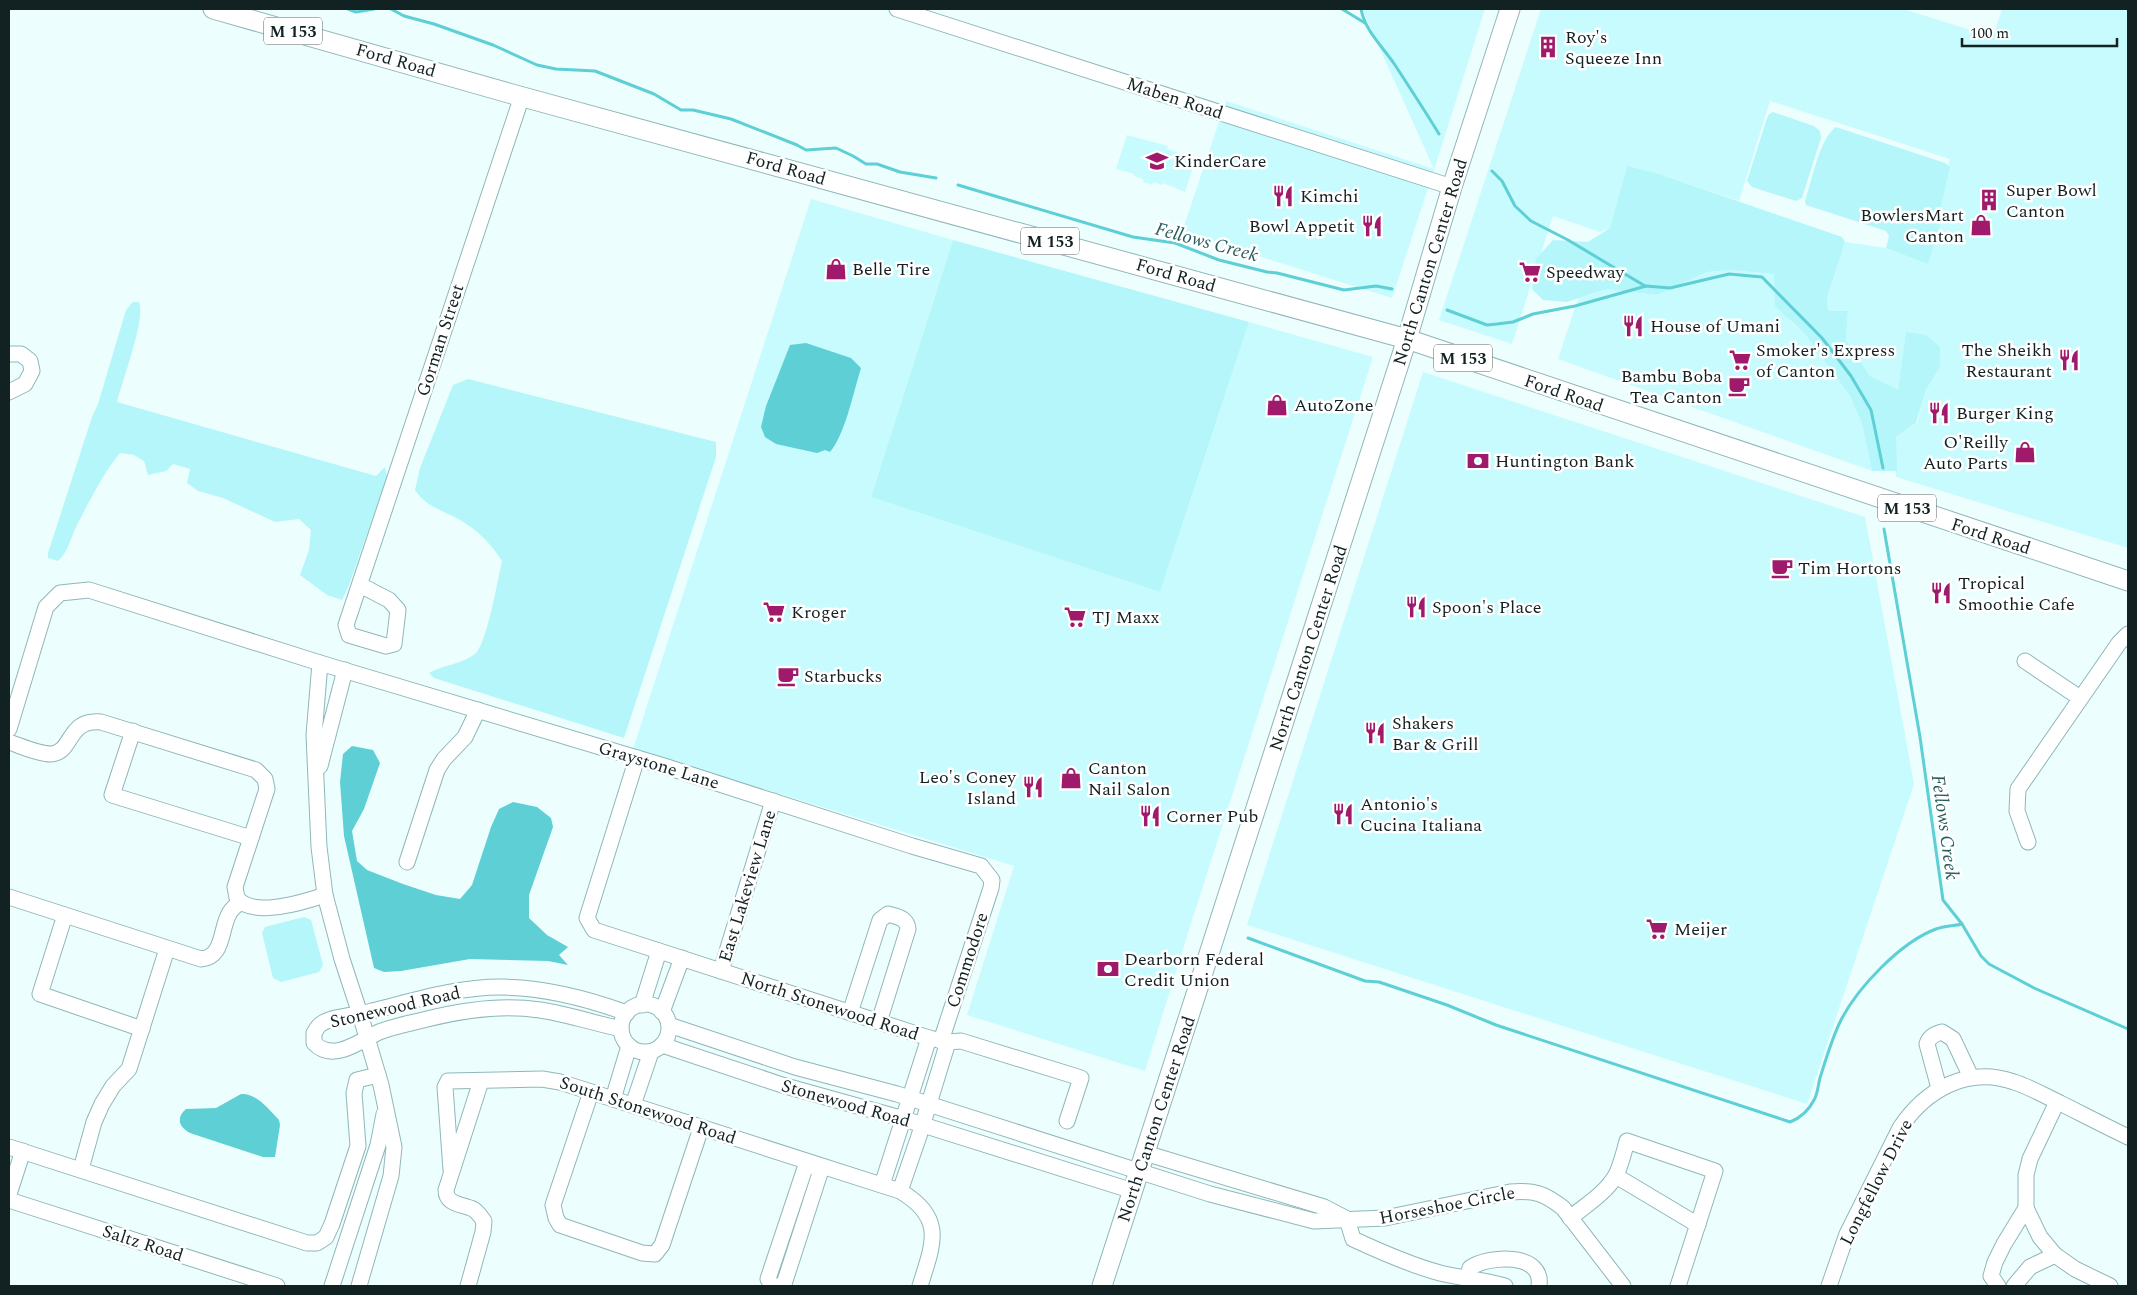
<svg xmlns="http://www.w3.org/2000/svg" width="2137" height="1295" font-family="Spectral,serif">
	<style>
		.built { fill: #c7fbfe }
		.green { fill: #b4f6fa }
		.water { fill: #5dcfd5 }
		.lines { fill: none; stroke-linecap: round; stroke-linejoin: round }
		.stream { stroke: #5dcfd5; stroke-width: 3 }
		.minor-casing { stroke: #8fb7b9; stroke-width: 17 }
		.major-casing { stroke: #8fb7b9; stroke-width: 21 }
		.minor { stroke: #fff; stroke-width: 15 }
		.major { stroke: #fff; stroke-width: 19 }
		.labels { text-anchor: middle; stroke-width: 5; stroke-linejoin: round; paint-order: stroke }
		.shield { fill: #fff; stroke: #596464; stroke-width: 1 }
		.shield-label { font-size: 16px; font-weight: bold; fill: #122122 }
		.poi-label { font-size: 18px; fill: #122122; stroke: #fff; text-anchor: start }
		.street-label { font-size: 18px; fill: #122122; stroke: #fff }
		.water-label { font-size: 19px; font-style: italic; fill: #2a5c5e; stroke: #fff }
	</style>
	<rect width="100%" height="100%" fill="#edfefe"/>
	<g class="built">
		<polygon points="1362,9 1485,9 1434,170 1392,298 1182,232 1226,101 1434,169"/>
		<polygon points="1541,9 1903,9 1993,37 2002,9 2128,9 2128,548 1896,477 1896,437 1917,423 1926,390 1940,367 1906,332 1898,391 1870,376 1846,340 1848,312 1828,312 1827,298 1845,242 1886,248 1918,260 1950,159 1770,101 1739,201 1656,173 1627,166 1610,228 1600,232 1553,216 1512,344 1439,320"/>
		<polygon points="1127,135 1168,146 1167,149 1196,158 1185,192 1163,183 1162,185 1153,182 1152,185 1143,182 1143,179 1134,176 1134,174 1116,169"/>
		<polygon points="811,199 953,240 871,497 1160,592 1249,322 1373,357 1193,917 1145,1071 967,1015 1014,866 633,749"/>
		<polygon points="1730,270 1774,274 1791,322 1805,334 1850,396 1862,424 1872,471 1558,359 1578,299 1607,289 1657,295 1707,272"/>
		<polygon points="1423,372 1865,517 1914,784 1807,1104 1247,925"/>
	</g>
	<g class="green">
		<polygon points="1773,112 1814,126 1820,131 1821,138 1802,198 1796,201 1752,187 1747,181 1768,115"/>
		<path d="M 1836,127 L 1945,163 L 1950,167 L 1939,215 L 1941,222 L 1928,264 L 1886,248 L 1889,236 L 1886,231 L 1806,205 L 1805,201 C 1812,181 1819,139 1836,127 Z"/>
		<polygon points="1627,166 1656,173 1842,237 1845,242 1827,298 1828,311 1848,311 1846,340 1870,376 1898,390 1906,332 1926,335 1940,347 1940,367 1926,390 1916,423 1896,437 1897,471 1872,471 1862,424 1850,396 1805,334 1775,306 1774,274 1730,270 1707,272 1657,295 1607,289 1567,302 1543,300 1532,289 1536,259 1553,240 1588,242 1610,228"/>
		<polygon points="953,240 1249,322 1160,592 871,497"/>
		<path d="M 133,302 L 139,302 C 146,319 122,381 117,402 L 376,476 L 385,467 L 387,477 L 349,585 L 342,600 L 327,595 L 300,575 L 309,550 L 311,530 L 299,519 L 275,522 L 223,498 L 198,491 L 187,483 L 190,469 L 173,464 L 166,471 L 148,475 L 144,461 L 134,455 L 120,453 C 102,475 89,502 76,527 C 70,540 68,552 58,561 L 48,558 L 48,553 L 92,417 L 98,404 L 126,310 Z"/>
		<path d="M 468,379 L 716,442 L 716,457 L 624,738 L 434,678 L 429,673 C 443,665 463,664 475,654 C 487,644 498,578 502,561 C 491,544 478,530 460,520 C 443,510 427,508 415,490 L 420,468 L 453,385 Z"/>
		<polygon points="304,917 311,920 323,965 319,972 281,982 273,978 262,933 265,927"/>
	</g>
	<g class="water">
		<path d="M 806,343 L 851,358 L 861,368 C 854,390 845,435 830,452 L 825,450 L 817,453 L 776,444 L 765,437 L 761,427 L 766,406 L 790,345 Z"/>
		<polygon points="352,746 373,750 380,763 364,809 352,831 357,861 367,870 403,884 436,895 460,899 472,885 491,827 499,809 513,802 537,807 551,818 553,827 529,895 529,918 547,935 568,947 559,955 568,965 548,961 470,959 401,971 384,972 374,968 344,836 340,782 343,754"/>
		<path d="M 241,1094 C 257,1093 269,1110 279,1120 L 280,1125 L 275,1157 L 263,1157 L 193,1134 C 181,1130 174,1119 186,1109 L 216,1108 Z"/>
	</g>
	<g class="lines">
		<g class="stream">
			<polyline points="348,9 356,12 374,9"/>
			<polyline points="391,9 404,16 434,24 493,45 537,65 556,69 595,71 654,94 681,110 693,110 731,119 797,145 806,150 836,148 853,156 866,164 877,164 900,172 936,178"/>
			<polyline points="1342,9 1365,23"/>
			<path d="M 1361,9 C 1365,31 1383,47 1395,65 C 1410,88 1425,111 1439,134"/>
			<polyline points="1492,171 1502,181 1515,206 1531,221 1568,240 1645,286"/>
			<polyline points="958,185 1133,237 1175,243 1219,260 1267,272 1277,273 1344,290 1376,286 1392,289"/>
			<polyline points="1447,310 1487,325 1497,324 1513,322 1533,314 1575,306 1646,286 1670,288 1729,274 1762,277 1822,338 1851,376 1871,410 1883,468"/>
			<polyline points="1884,529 1920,737 1943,900 1962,924 1981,956 1989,964 2034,988 2128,1029"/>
			<path d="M 1248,938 L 1365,981 L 1379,982 L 1447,1005 L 1496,1025 L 1790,1122 C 1800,1118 1809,1110 1814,1100 C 1818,1093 1818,1085 1820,1078 C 1826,1059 1832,1038 1841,1020 C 1858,987 1901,942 1936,929 C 1944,926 1954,926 1962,924"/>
		</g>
		<g class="minor-casing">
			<g id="minor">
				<polyline points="897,9 1452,187"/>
				<polyline points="9,354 21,354 30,361 32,371 25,384 9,392"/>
				<polyline points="360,585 389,600 398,610 394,644 386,646 349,635 346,625 522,96"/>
				<polyline points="2025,661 2080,698"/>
				<polyline points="320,663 314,735 319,847 325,895 342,959 360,1014 381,1085 394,1147 391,1176 359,1286"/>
				<polyline points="9,729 46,607 60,593 89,590 320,663 667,767 912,846 981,866 992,880 991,888 941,1041"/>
				<polyline points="133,731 112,795 251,838"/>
				<path d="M 9,742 C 21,746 38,754 51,754 C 74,752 66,719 101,722 L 256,770 L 265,779 L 267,789 L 235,887 L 237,898 C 253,918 304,902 325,895"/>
				<polyline points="637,758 587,918 594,930 929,1038 948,1042 961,1041 1081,1078 1067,1121"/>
				<polyline points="320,766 345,670"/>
				<polyline points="2028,842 2017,811 2018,789 2119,643 2128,634"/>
				<polyline points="407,862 437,770 444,759 465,737 478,710"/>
				<path d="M 9,897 L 201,959 C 224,957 220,930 229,914 C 231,909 236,906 240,902"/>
				<polyline points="65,915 40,994 142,1029"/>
				<polyline points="721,971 773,801"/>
				<circle cx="645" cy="1028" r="24"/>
				<polyline points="642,1005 659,951"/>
				<polyline points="662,1012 682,958"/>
				<path d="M 850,1013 L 880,920 L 888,914 C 898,917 907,918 908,929 L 879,1022"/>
				<path d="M 669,1025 L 795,1067 L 897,1094 L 1210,1194 L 1314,1221 L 1385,1218 L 1510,1192 C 1534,1190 1544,1193 1563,1208 L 1623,1286"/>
				<path d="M 621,1029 C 594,1023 567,1014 540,1010 C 502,1004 463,1010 427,1019 C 412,1023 394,1026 379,1032 C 360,1041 333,1063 314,1043 L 314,1033 C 316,1030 318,1026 321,1024 C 332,1016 359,1015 372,1011 C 413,1001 457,987 500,987 C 543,987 586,998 627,1013"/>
				<polyline points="662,1045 782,1085 904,1119 1133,1191"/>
				<path d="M 1939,1088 L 1927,1044 C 1929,1037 1934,1034 1942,1032 L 1953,1039 L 1971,1077"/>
				<polyline points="591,1092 553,1205 556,1218 560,1225 642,1253 655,1254 662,1245 701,1128"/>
				<polyline points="613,1099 629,1046"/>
				<polyline points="633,1105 651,1052"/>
				<polyline points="9,1147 307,1243 317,1243 326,1237 332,1224 358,1146 354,1093 357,1080 378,1075"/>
				<path d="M 1145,1153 L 1324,1207 L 1347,1219 L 1353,1239 C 1381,1252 1410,1265 1440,1273 C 1461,1278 1483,1280 1505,1286"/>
				<polyline points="81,1169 94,1122 102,1104 113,1086 129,1069 167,949"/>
				<path d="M 451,1170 L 445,1087 L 448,1081 L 542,1079 L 560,1082 L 900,1191 C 946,1218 933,1244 920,1286"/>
				<polyline points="1616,1176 1698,1225"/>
				<polyline points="882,1185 929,1038"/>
				<polyline points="900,1191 919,1136 948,1042"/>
				<polyline points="9,1194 23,1151"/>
				<polyline points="9,1200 277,1286"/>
				<polyline points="2026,1208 2040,1237 2055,1255"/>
				<path d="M 1570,1218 C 1586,1205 1606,1193 1616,1175 C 1621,1165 1624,1152 1627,1141 L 1715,1171 L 1678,1286"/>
				<path d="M 1468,1277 L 1470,1268 C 1488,1255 1544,1252 1539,1286"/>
				<polyline points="332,1286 378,1145 384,1114"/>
				<path d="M 468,1286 L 483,1232 L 484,1221 C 481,1217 478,1212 473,1209 C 462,1204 446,1205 446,1190 L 481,1081"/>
				<polyline points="772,1286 768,1279 805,1168 814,1164 820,1173 784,1284 778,1286"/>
				<path d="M 1829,1286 L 1847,1234 L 1900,1128 C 1926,1089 1968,1066 2014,1082 C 2030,1087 2045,1096 2060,1103 C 2082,1114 2105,1126 2128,1137"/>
				<polyline points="1998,1286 1991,1276 1995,1262 2004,1244 2026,1208 2026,1175 2030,1159 2057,1102"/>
				<polyline points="2014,1286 2030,1267 2055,1255 2075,1269 2110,1286"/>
			</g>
		</g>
		<g class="major-casing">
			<g id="major">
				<polyline points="213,9 512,94 1407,339 2128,581"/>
				<polyline points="1102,1286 1407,339 1452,187 1510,9"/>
			</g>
		</g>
		<use href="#minor" class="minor"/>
		<use href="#major" class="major"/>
	</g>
	<defs>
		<g id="building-bare" transform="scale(1.725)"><path d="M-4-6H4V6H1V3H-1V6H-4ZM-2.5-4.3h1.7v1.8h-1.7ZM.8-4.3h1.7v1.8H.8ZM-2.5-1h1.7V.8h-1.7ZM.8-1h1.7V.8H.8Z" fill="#9f1a6a" stroke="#fff" stroke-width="2.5" paint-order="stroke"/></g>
		<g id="school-bare" transform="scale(1.725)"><path d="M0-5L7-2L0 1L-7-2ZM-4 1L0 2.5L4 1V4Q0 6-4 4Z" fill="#9f1a6a" stroke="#fff" stroke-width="2.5" paint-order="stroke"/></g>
		<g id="restaurant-bare" transform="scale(1.725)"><path d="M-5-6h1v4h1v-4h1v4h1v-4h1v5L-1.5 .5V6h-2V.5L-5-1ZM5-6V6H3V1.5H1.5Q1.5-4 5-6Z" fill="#9f1a6a" stroke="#fff" stroke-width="2.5" paint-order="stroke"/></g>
		<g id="shop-bare" transform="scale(1.725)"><path d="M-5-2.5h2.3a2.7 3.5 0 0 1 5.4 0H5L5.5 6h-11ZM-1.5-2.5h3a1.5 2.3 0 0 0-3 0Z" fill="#9f1a6a" stroke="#fff" stroke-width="2.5" paint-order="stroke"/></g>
		<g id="supermarket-bare" transform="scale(1.725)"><path d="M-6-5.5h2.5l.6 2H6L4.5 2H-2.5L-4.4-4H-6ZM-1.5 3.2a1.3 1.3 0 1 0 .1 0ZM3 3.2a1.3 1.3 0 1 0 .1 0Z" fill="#9f1a6a" stroke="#fff" stroke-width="2.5" paint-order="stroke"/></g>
		<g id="cafe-bare" transform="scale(1.725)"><path d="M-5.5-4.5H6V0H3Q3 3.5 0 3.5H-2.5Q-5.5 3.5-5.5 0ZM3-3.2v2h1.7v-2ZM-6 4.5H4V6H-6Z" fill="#9f1a6a" stroke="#fff" stroke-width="2.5" paint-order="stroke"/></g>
		<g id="bank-bare" transform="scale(1.725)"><path d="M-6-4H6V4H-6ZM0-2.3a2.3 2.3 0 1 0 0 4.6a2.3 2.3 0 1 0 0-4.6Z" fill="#9f1a6a" stroke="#fff" stroke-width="2.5" paint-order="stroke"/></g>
	</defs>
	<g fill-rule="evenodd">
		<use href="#building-bare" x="1548" y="47"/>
		<use href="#school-bare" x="1157" y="161"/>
		<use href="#restaurant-bare" x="1283" y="196"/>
		<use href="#building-bare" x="1989" y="200"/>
		<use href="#shop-bare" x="1981" y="225"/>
		<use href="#restaurant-bare" x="1372" y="226"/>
		<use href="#shop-bare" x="836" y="269"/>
		<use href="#supermarket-bare" x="1530" y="272"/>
		<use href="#restaurant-bare" x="1633" y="326"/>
		<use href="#supermarket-bare" x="1740" y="360"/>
		<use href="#restaurant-bare" x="2069" y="360"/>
		<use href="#cafe-bare" x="1739" y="386"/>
		<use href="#shop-bare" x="1277" y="405"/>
		<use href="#restaurant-bare" x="1939" y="413"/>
		<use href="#shop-bare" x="2025" y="452"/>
		<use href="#bank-bare" x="1478" y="461"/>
		<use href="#cafe-bare" x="1782" y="568"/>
		<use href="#restaurant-bare" x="1941" y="593"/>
		<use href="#restaurant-bare" x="1416" y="607"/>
		<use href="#supermarket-bare" x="774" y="612"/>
		<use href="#supermarket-bare" x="1075" y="617"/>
		<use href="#cafe-bare" x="788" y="676"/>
		<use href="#restaurant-bare" x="1375" y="733"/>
		<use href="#shop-bare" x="1071" y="778"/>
		<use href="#restaurant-bare" x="1033" y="787"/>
		<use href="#restaurant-bare" x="1343" y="814"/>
		<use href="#restaurant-bare" x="1150" y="816"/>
		<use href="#supermarket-bare" x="1657" y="929"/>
		<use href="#bank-bare" x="1108" y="969"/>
	</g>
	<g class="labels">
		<g class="shield">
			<rect x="264" y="17.5" width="58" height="27" rx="4"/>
			<rect x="1021" y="227.5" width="58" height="27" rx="4"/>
			<rect x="1434" y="344.5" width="58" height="27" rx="4"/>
			<rect x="1878" y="494.5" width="58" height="27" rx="4"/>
		</g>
		<g class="shield-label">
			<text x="293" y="37">M 153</text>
			<text x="1050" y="247">M 153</text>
			<text x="1463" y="364">M 153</text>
			<text x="1907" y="514">M 153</text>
		</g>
		<g class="poi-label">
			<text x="1565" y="43">Roy's<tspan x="1565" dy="21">Squeeze Inn</tspan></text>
			<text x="1174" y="167">KinderCare</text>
			<text x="2006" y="196">Super Bowl<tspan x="2006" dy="21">Canton</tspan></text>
			<text x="1300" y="202">Kimchi</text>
			<text x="1964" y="221" text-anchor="end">BowlersMart<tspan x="1964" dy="21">Canton</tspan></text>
			<text x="1355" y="232" text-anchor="end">Bowl Appetit</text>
			<text x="852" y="275">Belle Tire</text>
			<text x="1546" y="278">Speedway</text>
			<text x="1650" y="332">House of Umani</text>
			<text x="1756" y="356">Smoker's Express<tspan x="1756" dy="21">of Canton</tspan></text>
			<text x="2052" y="356" text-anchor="end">The Sheikh<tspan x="2052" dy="21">Restaurant</tspan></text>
			<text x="1722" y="382" text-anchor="end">Bambu Boba<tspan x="1722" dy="21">Tea Canton</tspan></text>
			<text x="1294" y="411">AutoZone</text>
			<text x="1956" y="419">Burger King</text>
			<text x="2008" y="448" text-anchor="end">O'Reilly<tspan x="2008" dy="21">Auto Parts</tspan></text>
			<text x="1495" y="467">Huntington Bank</text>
			<text x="1798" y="574">Tim Hortons</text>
			<text x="1958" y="589">Tropical<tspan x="1958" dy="21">Smoothie Cafe</tspan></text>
			<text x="1432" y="613">Spoon's Place</text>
			<text x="791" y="618">Kroger</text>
			<text x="1092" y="623">TJ Maxx</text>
			<text x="804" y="682">Starbucks</text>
			<text x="1392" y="729">Shakers<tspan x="1392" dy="21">Bar &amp; Grill</tspan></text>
			<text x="1088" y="774">Canton<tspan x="1088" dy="21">Nail Salon</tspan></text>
			<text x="1016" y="783" text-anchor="end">Leo's Coney<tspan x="1016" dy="21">Island</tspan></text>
			<text x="1360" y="810">Antonio's<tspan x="1360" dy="21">Cucina Italiana</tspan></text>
			<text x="1166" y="822">Corner Pub</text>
			<text x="1674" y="935">Meijer</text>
			<text x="1124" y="965">Dearborn Federal<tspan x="1124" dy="21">Credit Union</tspan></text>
		</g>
		<g class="street-label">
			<text transform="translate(396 60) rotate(16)" y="6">Ford Road</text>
			<text transform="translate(1175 98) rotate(18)" y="6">Maben Road</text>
			<text transform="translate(786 168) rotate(16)" y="6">Ford Road</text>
			<text transform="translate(1430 262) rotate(-73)" y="6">North Canton Center Road</text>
			<text transform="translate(1176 275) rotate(16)" y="6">Ford Road</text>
			<text transform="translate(440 340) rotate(-72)" y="6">Gorman Street</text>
			<text transform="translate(1564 393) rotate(19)" y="6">Ford Road</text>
			<text transform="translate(1991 536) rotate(18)" y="6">Ford Road</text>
			<text transform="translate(1308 648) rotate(-72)" y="6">North Canton Center Road</text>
			<text transform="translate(659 765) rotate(17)" y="6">Graystone Lane</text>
			<text transform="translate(747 886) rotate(-73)" y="6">East Lakeview Lane</text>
			<text transform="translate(967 960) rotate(-72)" y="6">Commodore</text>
			<text transform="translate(830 1006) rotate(18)" y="6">North Stonewood Road</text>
			<text transform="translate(395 1007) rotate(-13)" y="6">Stonewood Road</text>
			<text transform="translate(846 1103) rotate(16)" y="6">Stonewood Road</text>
			<text transform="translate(648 1110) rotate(18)" y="6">South Stonewood Road</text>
			<text transform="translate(1156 1119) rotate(-72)" y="6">North Canton Center Road</text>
			<text transform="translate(1876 1182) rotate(-63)" y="6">Longfellow Drive</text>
			<text transform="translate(1447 1205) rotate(-11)" y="6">Horseshoe Circle</text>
			<text transform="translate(143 1243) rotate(18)" y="6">Saltz Road</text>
		</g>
		<g class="water-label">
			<text transform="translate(1207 241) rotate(15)" y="7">Fellows Creek</text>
			<text transform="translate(1946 827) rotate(82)" y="7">Fellows Creek</text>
		</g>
	</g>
	<rect width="2137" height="1295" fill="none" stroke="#122122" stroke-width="20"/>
	<path d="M1962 38v8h155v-8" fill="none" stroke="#122122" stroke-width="2.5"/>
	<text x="1970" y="38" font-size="15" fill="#122122" stroke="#ffffff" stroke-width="4" paint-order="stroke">100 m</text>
</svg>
